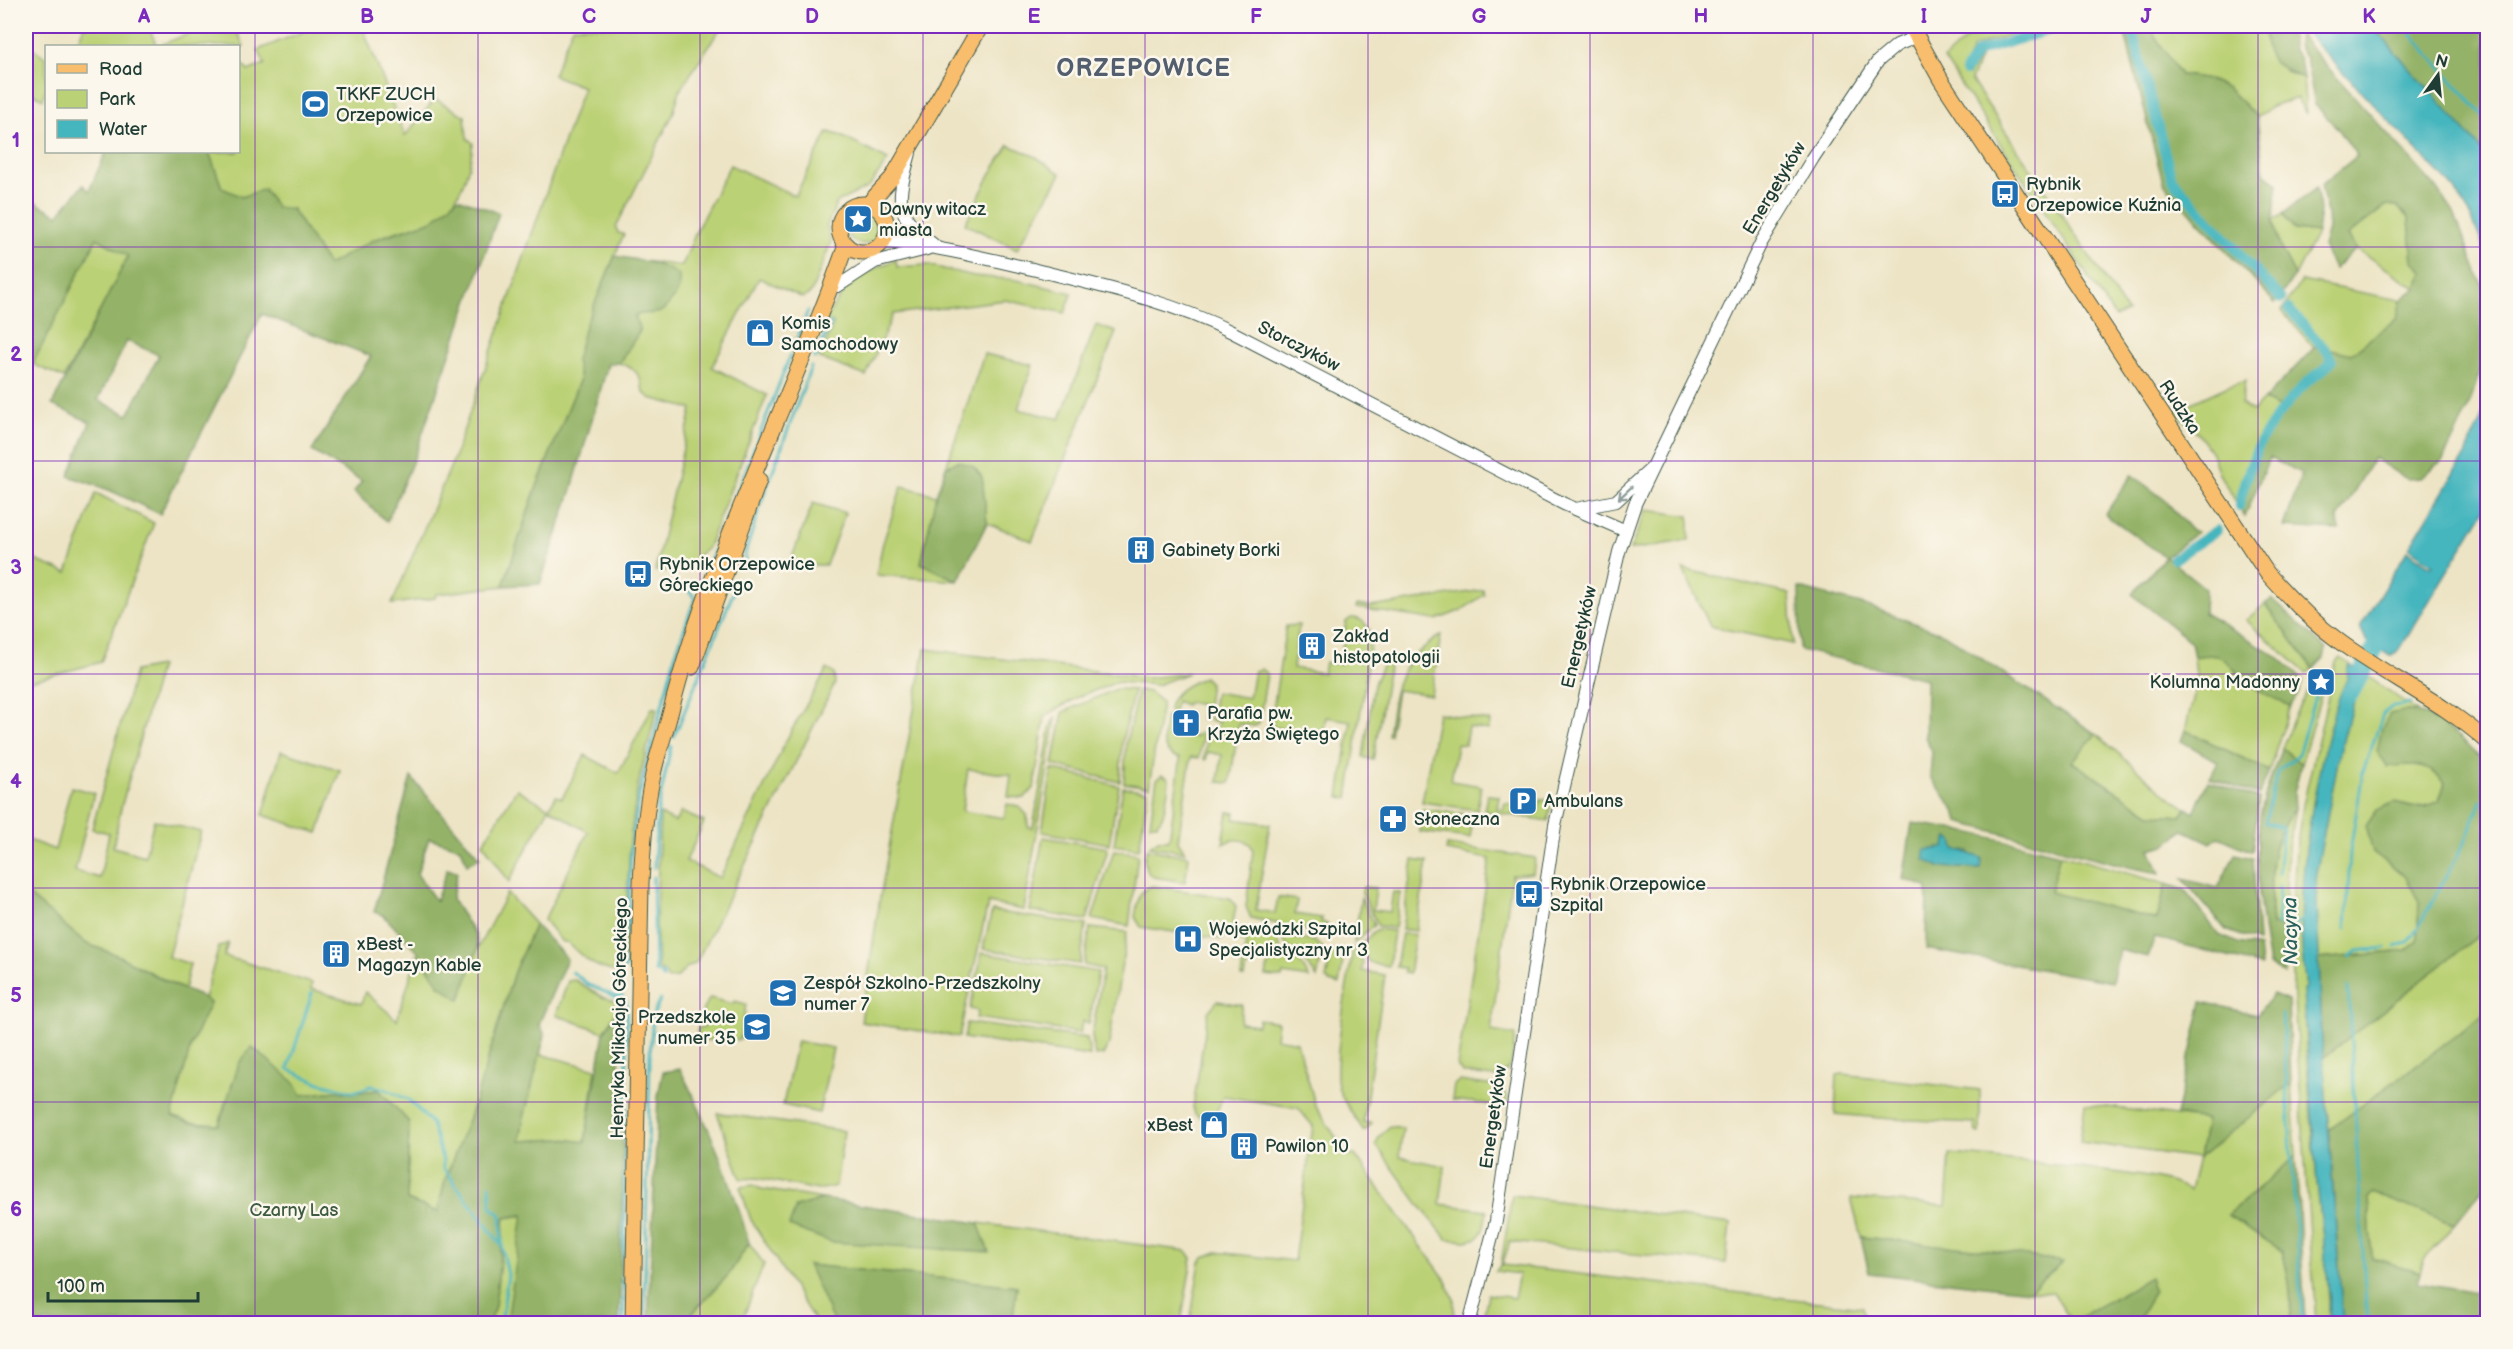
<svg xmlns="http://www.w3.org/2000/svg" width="2513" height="1349" font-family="'Balsamiq Sans',sans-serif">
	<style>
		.green { fill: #bbd176; stroke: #6d8755; stroke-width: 1.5 }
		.forest { fill: #94b367; stroke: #5a784e; stroke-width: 1.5; fill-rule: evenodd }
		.water { fill: #45b5be; stroke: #327979; stroke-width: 1.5 }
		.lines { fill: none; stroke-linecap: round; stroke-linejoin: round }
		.stream { stroke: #45b5be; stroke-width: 3 }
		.canal { stroke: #45b5be; stroke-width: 10 }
		.river { stroke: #45b5be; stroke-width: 18 }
		.minor-casing { stroke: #3e564a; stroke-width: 14 }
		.major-casing { stroke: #3e564a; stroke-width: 17 }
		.minor { stroke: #fff; stroke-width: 12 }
		.major { stroke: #f9be6d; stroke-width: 15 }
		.oneway { stroke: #8f9e9a }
		.grid { fill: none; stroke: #7b2cbf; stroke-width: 1.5; stroke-opacity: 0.55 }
		.labels { text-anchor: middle; stroke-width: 5; stroke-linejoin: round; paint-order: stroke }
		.poi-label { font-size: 18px; fill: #1f3d34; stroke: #fbf7ec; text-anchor: start }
		.street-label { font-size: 18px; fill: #1f3d34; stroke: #fbf7ec }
		.park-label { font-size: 18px; fill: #3e5b41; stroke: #fbf7ec }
		.water-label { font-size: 20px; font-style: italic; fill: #2a615d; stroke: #fbf7ec }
		.district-label { font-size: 24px; font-weight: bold; letter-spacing: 1.5px; fill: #535e6f; stroke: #fbf7ec }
		.neatline { fill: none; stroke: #7b2cbf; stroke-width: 2 }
		.grid-label { font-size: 20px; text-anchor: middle; font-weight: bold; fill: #7b2cbf }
	</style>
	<rect width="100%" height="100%" fill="#fbf7ec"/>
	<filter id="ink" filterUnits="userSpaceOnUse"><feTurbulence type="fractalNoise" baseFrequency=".0167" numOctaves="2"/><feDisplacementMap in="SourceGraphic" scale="12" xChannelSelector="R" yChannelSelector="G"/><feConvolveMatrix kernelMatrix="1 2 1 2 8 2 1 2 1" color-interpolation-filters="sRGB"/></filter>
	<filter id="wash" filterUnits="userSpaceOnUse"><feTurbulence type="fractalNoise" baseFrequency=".008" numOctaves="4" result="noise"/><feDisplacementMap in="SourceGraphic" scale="24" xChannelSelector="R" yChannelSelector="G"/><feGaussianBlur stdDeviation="1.35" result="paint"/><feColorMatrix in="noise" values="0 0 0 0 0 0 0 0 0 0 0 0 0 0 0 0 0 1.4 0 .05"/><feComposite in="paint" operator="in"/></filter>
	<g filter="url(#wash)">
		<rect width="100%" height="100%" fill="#ede4c5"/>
		<g class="green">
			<polygon points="84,26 148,26 157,46 76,46"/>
			<polygon points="208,26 234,26 244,46 239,48 238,46 158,46"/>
			<path d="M 317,26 L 362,26 L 405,136 L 435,99 L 465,116 L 467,138 L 473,143 C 470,171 460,204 435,219 C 421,227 401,229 386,235 C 366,243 348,255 328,265 L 292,209 L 276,208 L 264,189 L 240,198 L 222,188 L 209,152 L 238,152 L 239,66 L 242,64 L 248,71 L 265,64 L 258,50 Z"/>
			<polygon points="573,26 722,26 680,90 673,114 616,227 618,233 624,234 601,288 577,360 580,379 534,494 503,586 437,594 435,598 392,604 453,461 583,87 553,75"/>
			<polygon points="1980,26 2036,26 1973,47 1962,72 1968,75 1981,56 1971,80 2127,312 2115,317 1944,59"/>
			<polygon points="2148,26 2263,26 2267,50 2285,71 2303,79 2306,114 2297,98 2272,107 2257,117 2227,88 2204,78 2181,75"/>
			<polygon points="26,43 46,58 46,88 43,99 26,89"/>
			<path d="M 828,132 L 839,135 L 888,160 L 869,187 L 837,202 L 827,226 L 831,242 L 811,293 L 803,298 L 759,278 L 712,367 L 767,395 L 708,547 L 683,568 L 682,572 L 655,571 L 692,409 L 650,398 L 643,392 C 641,375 636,368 619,363 L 640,331 L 635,316 L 641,313 L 659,312 L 674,298 L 659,265 L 644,261 L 682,266 L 698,227 L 730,165 L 795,196 Z"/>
			<polygon points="1009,145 1036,157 1061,174 1017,249 965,224 991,173"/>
			<polygon points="2387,205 2397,206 2409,219 2413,260 2424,272 2416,288 2356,249 2346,236"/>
			<circle cx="863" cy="228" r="16"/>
			<polygon points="2283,214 2295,230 2317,233 2295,276 2280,247 2273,221"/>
			<polygon points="97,238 129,256 64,378 32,364"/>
			<path d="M 896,260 L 897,267 L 927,265 L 974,276 L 1017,280 L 1072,293 L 1065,313 L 1005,300 L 893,314 L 866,376 L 819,358 L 834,323 L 825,320 C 845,286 858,273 896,260 Z"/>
			<polygon points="2301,281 2401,300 2397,318 2351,354 2319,346 2314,348 2282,311"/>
			<polygon points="1096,325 1116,332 1032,541 987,523 982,477 958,461 946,467 984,354 1033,365 1018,409 1060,419"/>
			<polygon points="2245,381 2241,404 2253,411 2264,400 2285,410 2266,434 2256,457 2241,510 2219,474 2212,453 2198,433 2174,411 2226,387"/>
			<polygon points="902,486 936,495 922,563 958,581 876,575 883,543"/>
			<polygon points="96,493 154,523 101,662 26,682 26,569 30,558 67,573"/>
			<polygon points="813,503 845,513 826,565 789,565"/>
			<polygon points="1646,510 1689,516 1689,540 1630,550"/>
			<polygon points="1683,569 1790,594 1793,644 1710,626"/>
			<polygon points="1483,590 1484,595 1460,611 1436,620 1356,608 1357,605 1371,607"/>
			<polygon points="2265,604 2313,669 2306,673 2246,620"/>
			<path d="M 1351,618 C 1364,617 1371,629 1371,641 L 1348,798 L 1339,797 L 1351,721 L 1326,717 L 1322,739 L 1302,735 L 1302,731 L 1272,727 L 1272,717 L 1286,626 L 1299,625 L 1293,668 L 1323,673 L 1325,662 L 1340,664 L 1346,622 Z"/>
			<path d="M 1441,635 L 1431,695 L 1397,690 L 1390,735 L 1388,735 C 1396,684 1394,666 1441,635 Z"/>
			<polygon points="925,649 1148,678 1188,673 1157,685 1118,682 1080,696 1045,716 1034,788 1024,798 1008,797 1011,775 968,769 962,811 1004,818 1007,804 1019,806 1027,815 1028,827 1033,828 1051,725 1056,717 1024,910 988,903 959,1037 861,1022 880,897"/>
			<polygon points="2211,653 2223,657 2249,685 2290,706 2269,771 2185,730 2197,684 2194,657"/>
			<polygon points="1386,657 1390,660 1373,760 1363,757 1374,684"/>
			<path d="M 2340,658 L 2349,664 L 2347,671 L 2349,677 C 2334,704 2328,735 2321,764 C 2306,837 2294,913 2306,987 L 2303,990 C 2306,1054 2311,1119 2317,1182 C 2321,1229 2330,1276 2329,1323 L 2316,1323 L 2293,984 L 2293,901 L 2296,849 L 2303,805 L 2336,662 Z"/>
			<polygon points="160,666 121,808 113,847 145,856 154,820 201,832 168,957 190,964 184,990 117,955 87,944 26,893 26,839 55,850 71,787 94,793 75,871 100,878 109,833 92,829 135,671"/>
			<polygon points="827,669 834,674 835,683 696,963 686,968 677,978 667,979 666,973 658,969 656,922 660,814 675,822 681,812 704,822 686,861 720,878 790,733"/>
			<polygon points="1261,669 1267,674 1259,723 1255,726 1239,724 1230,783 1218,782 1222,755 1208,752 1206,760 1204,759 1208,734 1216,735 1218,722 1210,720 1215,692 1249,698 1254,671"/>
			<path d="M 2327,674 L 2301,764 L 2282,748 C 2290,727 2306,680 2327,674 Z"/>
			<path d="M 2367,676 L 2417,711 L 2404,711 L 2409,764 L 2435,771 L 2445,783 L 2439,801 C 2422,809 2412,807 2395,802 L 2373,852 L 2406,877 L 2419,902 L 2417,941 L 2407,951 L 2319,959 L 2316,874 L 2339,756 L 2352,705 Z"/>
			<path d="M 1204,677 L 1210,683 L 1205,720 L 1201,719 L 1203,705 L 1188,702 L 1186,705 L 1176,701 L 1174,711 L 1169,711 C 1170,691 1188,685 1204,677 Z"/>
			<polygon points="1116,689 1134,690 1122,742 1120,782 1053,765 1063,712"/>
			<polygon points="1138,690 1149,692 1162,702 1149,787 1124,783 1126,743"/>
			<path d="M 652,708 L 657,708 L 638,785 L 630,841 L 624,965 L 618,972 C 595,969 583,958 567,942 L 562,942 L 544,920 L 588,832 L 549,808 L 509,882 L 483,843 L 517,789 L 549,808 L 556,796 L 562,798 L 585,755 L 618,773 Z"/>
			<polygon points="1438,713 1490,721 1489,730 1468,727 1465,745 1457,744 1451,781 1481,786 1477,810 1422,802"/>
			<path d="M 1166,716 L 1174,718 L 1171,728 L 1174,733 L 1196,737 L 1199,733 L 1203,734 L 1199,758 L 1191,757 L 1178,841 L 1185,852 L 1150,846 L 1158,840 L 1169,840 L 1180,763 L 1180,758 C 1157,754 1164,733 1166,716 Z"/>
			<polygon points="2096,734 2162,791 2186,808 2181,816 2151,814 2072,762"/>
			<polygon points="281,751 340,770 318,833 263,815"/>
			<polygon points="1052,769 1119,786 1109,844 1042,832"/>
			<path d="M 1162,775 L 1167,777 L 1169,781 C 1167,793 1166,816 1157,824 L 1150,824 L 1157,779 Z"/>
			<polygon points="1123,787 1148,791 1139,849 1114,845"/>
			<polygon points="1487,795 1499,796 1497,809 1503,810 1505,803 1539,808 1540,800 1547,800 1551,804 1548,821 1484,811"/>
			<polygon points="1423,809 1473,815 1470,838 1420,832"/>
			<path d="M 2295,809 L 2288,846 L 2284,927 L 2272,925 C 2270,882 2265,844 2295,809 Z"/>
			<path d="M 1228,812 L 1235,813 L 1234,819 L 1270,824 L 1256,910 L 1275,913 L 1278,897 L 1297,900 L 1295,914 L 1322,918 L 1321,922 L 1328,924 L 1325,928 L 1315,932 L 1251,918 L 1246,907 L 1253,850 L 1250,844 C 1241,839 1233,838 1223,844 Z"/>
			<polygon points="1043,837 1108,848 1087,920 1030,911"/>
			<path d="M 1447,845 L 1535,858 L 1533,873 L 1512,875 L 1491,1031 L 1515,1035 C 1513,1048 1514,1070 1501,1074 L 1500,1078 L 1463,1073 L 1457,1066 L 1490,859 L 1446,851 Z"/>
			<path d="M 1147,849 L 1189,856 L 1185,882 L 1153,877 C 1143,870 1143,860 1147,849 Z"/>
			<polygon points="1114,850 1138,854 1129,926 1092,919"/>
			<polygon points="2060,854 2166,884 2157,920 2049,892"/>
			<polygon points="1413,860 1427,862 1416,931 1402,929"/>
			<path d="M 1153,886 L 1230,898 L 1236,906 L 1231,934 L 1221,939 L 1141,927 L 1135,917 C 1138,903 1137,889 1153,886 Z"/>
			<polygon points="1363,887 1376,888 1373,910 1390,912 1393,892 1400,893 1395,928 1378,926 1362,893"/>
			<polygon points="507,893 535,924 514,972 475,1102 445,1180 438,1212 407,1200 409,1122 379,1090 350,1093 337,1091 302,1095 294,1082 226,1100 219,1125 191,1123 171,1116 191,1045 210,1003 204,998 219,947 228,943 224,956 312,983 311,989 361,1004 365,992 397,1020 418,952 439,985 472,965 478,948"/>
			<polygon points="1361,898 1374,925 1354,943"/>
			<polygon points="992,911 1086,925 1080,964 983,949"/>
			<polygon points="1090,928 1127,932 1109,1044 1103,1055 1095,1056 1092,1036 1103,969 1084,965"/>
			<polygon points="1378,929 1394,931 1389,966 1369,963 1360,944"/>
			<polygon points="2487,929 2487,1002 2482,1016 2329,1130 2323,1058"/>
			<polygon points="1252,931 1275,933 1282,953 1300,961 1309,978 1283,974 1282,978 1266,976 1269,960 1249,956 1245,977 1241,977 1246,943 1241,941 1244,933"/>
			<polygon points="1402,933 1415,935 1409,974 1404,973 1404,968 1396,967"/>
			<polygon points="1286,936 1314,941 1323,948 1317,978 1307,963 1308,953 1291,950 1284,942"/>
			<path d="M 1353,948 L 1357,949 L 1363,962 L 1362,971 L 1385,975 L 1363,1122 L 1372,1123 L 1366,1130 L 1363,1130 C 1355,1117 1344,1104 1339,1090 C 1331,1067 1349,977 1353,948 Z"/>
			<polygon points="1336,950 1344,954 1339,984 1329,982 1326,979 1331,953"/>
			<polygon points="982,953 1098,972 1089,1023 1082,1021 1080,1033 976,1018 978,1011 970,1009"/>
			<polygon points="575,980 602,997 619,1002 622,1016 616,1012 604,1032 556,1015 568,981"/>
			<path d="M 710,998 L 733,1004 L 734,1001 L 746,1004 L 740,1040 C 721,1037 715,1043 696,1039 L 698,1028 L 706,1026 L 708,1021 L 701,1019 L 703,1009 Z"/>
			<polygon points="1217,1001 1242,1005 1240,1023 1258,1025 1259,1019 1278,1022 1276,1038 1297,1042 1316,1107 1348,1156 1355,1155 1445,1279 1454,1299 1454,1323 1190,1323 1200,1262 1204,1257 1217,1252 1294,1261 1313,1126 1298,1108 1223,1096 1215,1116 1203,1114 1202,1118 1195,1114 1193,1107 1208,1012"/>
			<polygon points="967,1023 1087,1038 1090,1056 964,1038"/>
			<polygon points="797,1041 833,1048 819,1113 783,1105"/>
			<polygon points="540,1054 596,1069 585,1142 563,1139 520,1141 523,1121"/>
			<polygon points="1842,1074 1980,1090 1980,1134 1976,1133 1975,1123 1892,1119 1835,1114 1837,1075"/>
			<polygon points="1459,1081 1501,1087 1507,1097 1506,1106 1452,1100 1454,1085"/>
			<path d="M 2291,1083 L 2296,1156 L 2228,1215 L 2282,1251 C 2289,1275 2293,1298 2290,1323 L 2137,1323 L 2154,1290 L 2150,1277 L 2072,1322 L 2053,1293 L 2029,1291 L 2062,1263 L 2002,1252 L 1861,1237 L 1851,1198 L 1946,1206 L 1950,1154 C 1993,1157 2035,1163 2078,1168 C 2114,1173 2156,1174 2190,1190 L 2198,1158 L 2080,1142 L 2085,1104 L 2206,1120 L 2199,1158 Z"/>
			<polygon points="717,1113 844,1131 836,1186 818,1190 757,1178 741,1179"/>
			<polygon points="1390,1126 1403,1128 1399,1157 1445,1166 1440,1204 1485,1210 1487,1212 1483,1230 1478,1238 1466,1241 1447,1239 1420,1206 1376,1145 1379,1137"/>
			<polygon points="753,1185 761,1189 823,1199 796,1207 988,1252 978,1223 1187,1251 1192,1258 1181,1323 1012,1323 1017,1286 809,1265 834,1323 816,1323 751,1220 740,1187"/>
			<polygon points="2373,1193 2454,1224 2424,1260 2420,1272 2372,1258 2368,1198"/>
			<polygon points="1512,1195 1730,1224 1726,1263 1510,1242 1502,1265 1862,1307 1866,1323 1482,1323 1488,1294 1514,1298 1519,1274 1495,1271 1501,1265"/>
			<polygon points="524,1215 507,1323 490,1324 495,1305 505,1218"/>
			<polygon points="749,1243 764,1264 741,1323 683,1324 729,1274"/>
		</g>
		<g class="forest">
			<polygon points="2123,26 2148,26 2181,75 2204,78 2227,88 2257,117 2264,173 2278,183 2273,221 2280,247 2295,276 2275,303 2163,183"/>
			<polygon points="2263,26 2291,26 2292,48 2300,59 2303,79 2274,63 2267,50"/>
			<polygon points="2372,26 2487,26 2487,158"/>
			<polygon points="2299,31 2305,42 2439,191 2454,213 2485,293 2482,366 2466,413 2443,460 2421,478 2406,479 2374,458 2338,518 2339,530 2284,527 2302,473 2269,458 2245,517 2241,510 2256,457 2266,434 2285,410 2264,400 2314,348 2319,346 2351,354 2397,318 2401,300 2416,288 2424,272 2413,260 2409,219 2397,206 2387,205 2347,236 2356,249 2334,269 2323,246 2328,229 2327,213 2321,185 2357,156 2339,130 2315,105 2306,58 2298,45"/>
			<path d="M 106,152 L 209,152 L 222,188 L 242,197 L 264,189 L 276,207 L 292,209 L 328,265 L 373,240 L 433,220 L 458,198 L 499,213 L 414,458 L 387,522 L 354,492 L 362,481 L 312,451 L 371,356 L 262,314 L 160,514 L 109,490 L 69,476 L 90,422 L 52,405 L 128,256 L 97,238 L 26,377 L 26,197 L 58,215 L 83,185 L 89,191 ZM 127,341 L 159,355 L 128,415 L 98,400 Z"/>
			<polygon points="2316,188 2320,210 2317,233 2295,230 2283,214"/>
			<path d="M 615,256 C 637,260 659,262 679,275 L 679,289 C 675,296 668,308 660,312 C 651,315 643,312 635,316 L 640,331 L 619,363 L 608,364 L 571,492 L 540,584 L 503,586 L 534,494 L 580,379 L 576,360 L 585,326 Z"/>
			<polygon points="958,461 973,466 982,477 987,523 958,581 921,563 936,495 946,467"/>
			<path d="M 2132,475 L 2165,500 L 2191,530 L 2197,532 L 2166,557 L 2205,588 L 2204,613 L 2277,656 L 2303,680 L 2298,695 L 2290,706 C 2277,699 2259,693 2248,684 C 2225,664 2229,650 2194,657 L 2191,642 L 2132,594 L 2165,557 L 2105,514 Z"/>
			<polygon points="1799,588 1865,605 1944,634 2096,734 2072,762 2151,814 2181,816 2187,808 2194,812 2208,781 2259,799 2252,852 2219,837 2211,843 2184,830 2166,845 2150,849 2160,873 2133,868 1958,822 1955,810 1930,777 1932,752 1925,737 1926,679 1800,650"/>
			<polygon points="2272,599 2326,649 2324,658 2313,669 2265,604"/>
			<path d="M 2404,711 C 2433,710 2468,744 2487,763 L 2487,929 L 2323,1058 L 2319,959 L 2407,951 L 2417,941 L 2419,902 L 2406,877 L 2373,852 L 2366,826 L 2377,810 L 2395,802 L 2413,807 L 2425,807 L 2439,801 L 2445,783 C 2428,763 2412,763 2387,767 L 2377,751 L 2382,728 L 2390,714 Z"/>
			<polygon points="2185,730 2269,771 2259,795 2210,778 2218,762 2181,741"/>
			<path d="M 2282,748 L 2301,764 L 2294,793 L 2295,809 C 2265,844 2270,882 2272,925 L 2284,927 L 2285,975 L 2269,965 C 2261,918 2253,866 2260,818 C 2264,794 2273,770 2282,748 Z"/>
			<polygon points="411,777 480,858 467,864 461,848 429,838 417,874 436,901 447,869 457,872 452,899 476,936 478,948 460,1000 439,985 418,952 383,915 374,912"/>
			<path d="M 1912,823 C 1963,829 2010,842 2060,854 L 2050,892 L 2157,920 L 2166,884 L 2185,890 L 2219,935 L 2238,943 L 2259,947 L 2261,966 L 2155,937 L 2148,957 L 2119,950 L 2112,982 L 1926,949 L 1927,887 L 1903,879 ZM 1937,848 L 1969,852 L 1980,869 L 1940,867 Z"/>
			<polygon points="2235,854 2253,858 2258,942 2226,930 2183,879 2218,888"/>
			<polygon points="26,893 87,944 117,955 165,981 204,998 210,1003 191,1045 172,1116 191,1123 219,1125 239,1063 252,1047 294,1082 302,1095 337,1091 350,1093 379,1090 409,1122 407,1200 438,1212 445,1180 475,1102 514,972 535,924 567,959 539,1024 545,1035 523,1121 520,1141 563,1139 585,1142 604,1032 617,1012 622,1016 619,1057 623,1153 619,1323 507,1323 523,1215 504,1218 495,1305 490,1323 26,1323"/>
			<polygon points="2273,994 2288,1000 2291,1083 2199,1158 2206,1120 2176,1115 2202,1002 2257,1015"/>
			<polygon points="2482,1016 2487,1018 2487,1184 2454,1224 2373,1193 2368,1198 2372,1258 2420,1272 2418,1283 2487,1295 2487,1323 2343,1323 2329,1130"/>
			<path d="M 680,1069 C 709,1126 732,1182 749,1243 L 729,1274 L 683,1323 L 648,1323 L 658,1096 L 663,1072 Z"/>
			<path d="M 2296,1156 L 2305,1321 L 2305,1323 L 2290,1323 C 2293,1298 2289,1275 2282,1251 L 2228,1215 Z"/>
			<polygon points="823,1199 978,1223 989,1252 831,1242 789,1226 796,1207"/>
			<polygon points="1861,1237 2002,1252 2063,1262 2029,1291 1869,1273"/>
			<polygon points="808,1265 1017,1286 1012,1323 834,1323"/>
			<polygon points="2150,1277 2154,1290 2137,1323 2070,1323"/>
		</g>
		<g class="water">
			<polygon points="2299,26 2372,26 2477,144 2487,158 2487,256 2469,212 2455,190"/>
			<polygon points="2487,405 2487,506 2400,649 2391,656 2366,640 2360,627 2407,551 2431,566 2433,564 2409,548 2467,452"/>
			<path d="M 2349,664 L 2367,676 L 2352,706 L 2339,756 L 2316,874 L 2322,1041 L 2343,1323 L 2329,1324 L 2330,1300 L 2317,1182 L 2303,990 L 2306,987 C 2295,912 2305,838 2321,764 C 2328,735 2334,704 2348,677 L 2347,671 Z"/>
			<polygon points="1948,838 1953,840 1955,849 1982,858 1981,869 1940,867 1925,860 1925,850 1944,848"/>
		</g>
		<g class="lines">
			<g class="stream">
				<polyline points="2404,26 2488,121"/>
				<polyline points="794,346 808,311"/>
				<polyline points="815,358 831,323"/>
				<polyline points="745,564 745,554 760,506 811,367"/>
				<polyline points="697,568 710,562 790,356"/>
				<polyline points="674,737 736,586"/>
				<polyline points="2484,792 2488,783"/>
				<polyline points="654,868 658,808 671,746"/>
				<path d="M 2278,875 L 2283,829 L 2280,826 L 2265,823 L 2277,773 C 2283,763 2293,763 2299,752 L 2316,693"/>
				<polyline points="653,877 655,966 655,971 663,975 663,978"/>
				<polyline points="2277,925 2279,887"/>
				<polyline points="2294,925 2303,919"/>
				<polyline points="2346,928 2350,852 2363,772 2383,714 2393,706 2410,704"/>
				<polyline points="2395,947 2408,942 2417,929 2465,842 2481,801"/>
				<polyline points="2349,957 2357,951 2385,948"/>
				<polyline points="572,972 589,985 616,997 619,996"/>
				<polyline points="620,973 627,966 631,849 640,791 675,656 695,598 689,591 690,587"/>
				<polyline points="2348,987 2367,1324"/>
				<polyline points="312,993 288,1069 317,1082 354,1092 371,1086 385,1089 409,1100 432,1124 443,1161 443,1168 502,1246 508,1275 501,1324"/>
				<polyline points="619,993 626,1001 627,1035 623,1324"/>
				<polyline points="2282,1014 2302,1319"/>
				<polyline points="490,1185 491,1207 501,1215 502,1244"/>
				<polyline points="323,1321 324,1324"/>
				<polyline points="644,1324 650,1055 653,1015 660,1000"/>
			</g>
			<g class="canal">
				<polyline points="2131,26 2172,179 2281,299"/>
				<polyline points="1965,71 1977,53 1983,50 2063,26"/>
				<path d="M 2239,506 C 2253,449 2263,428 2304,385 C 2313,376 2325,371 2332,361 L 2327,351 L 2289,309"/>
				<polyline points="2174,559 2217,530"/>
			</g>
			<polyline class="river" points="2350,694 2387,626"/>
		</g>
	</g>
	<g filter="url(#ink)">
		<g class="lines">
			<g class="minor-casing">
				<g id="minor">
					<path d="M 910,153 C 897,202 892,212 935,246"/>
					<polyline points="887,227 922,241"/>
					<path d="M 883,242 C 935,245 985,258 1036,270 C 1104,287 1170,301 1232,332 L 1564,504 L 1626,531"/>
					<polyline points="838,286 875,262 927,249"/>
					<polyline points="1576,509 1616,501 1651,469"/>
					<polyline points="1469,1324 1496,1221 1555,825 1619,552 1635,504 1761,243 1813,158 1878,61 1897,45 1916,37"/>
				</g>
			</g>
			<g class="major-casing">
				<g id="major">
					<path d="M 1911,26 L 1941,80 L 2267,573 C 2289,598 2313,622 2340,642 C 2388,677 2443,702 2488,742"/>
					<circle cx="863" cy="228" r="24"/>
					<polyline points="868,204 892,178 981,26"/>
					<polyline points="692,667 759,480"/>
					<path d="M 633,1324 L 641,883 C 643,847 645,811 653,775 C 657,754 665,734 670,714 C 711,551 791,403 846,245"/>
				</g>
			</g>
			<use href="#minor" class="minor"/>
			<use href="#major" class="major"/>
		</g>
		<defs><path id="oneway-shaft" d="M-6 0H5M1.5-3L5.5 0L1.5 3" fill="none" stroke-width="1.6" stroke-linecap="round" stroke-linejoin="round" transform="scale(1.5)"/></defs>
		<use class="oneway" href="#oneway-shaft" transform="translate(1625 493) rotate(137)"/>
	</g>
	<path class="grid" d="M 255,26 L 255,1324M 478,26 L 478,1324M 700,26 L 700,1324M 923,26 L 923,1324M 1145,26 L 1145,1324M 1368,26 L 1368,1324M 1590,26 L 1590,1324M 1813,26 L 1813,1324M 2035,26 L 2035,1324M 2258,26 L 2258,1324M 26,247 L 2488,247M 26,461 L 2488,461M 26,674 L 2488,674M 26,888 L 2488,888M 26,1102 L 2488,1102"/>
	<defs>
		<g id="stadium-square" transform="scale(1.5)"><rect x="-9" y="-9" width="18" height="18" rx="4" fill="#1f6fb2" stroke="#fbf7ec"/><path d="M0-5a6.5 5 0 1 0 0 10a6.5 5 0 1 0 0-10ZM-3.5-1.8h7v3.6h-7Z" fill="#fff"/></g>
		<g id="bus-square" transform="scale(1.5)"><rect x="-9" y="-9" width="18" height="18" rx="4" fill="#1f6fb2" stroke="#fbf7ec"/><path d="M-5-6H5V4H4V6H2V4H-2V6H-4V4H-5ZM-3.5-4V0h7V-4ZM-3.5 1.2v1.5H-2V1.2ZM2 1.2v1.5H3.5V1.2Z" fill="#fff"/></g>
		<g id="sight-square" transform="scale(1.5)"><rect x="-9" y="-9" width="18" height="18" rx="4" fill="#1f6fb2" stroke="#fbf7ec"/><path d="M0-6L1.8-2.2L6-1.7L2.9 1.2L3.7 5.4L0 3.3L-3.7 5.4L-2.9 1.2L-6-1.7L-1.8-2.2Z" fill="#fff"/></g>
		<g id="shop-square" transform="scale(1.5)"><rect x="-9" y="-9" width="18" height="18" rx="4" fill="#1f6fb2" stroke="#fbf7ec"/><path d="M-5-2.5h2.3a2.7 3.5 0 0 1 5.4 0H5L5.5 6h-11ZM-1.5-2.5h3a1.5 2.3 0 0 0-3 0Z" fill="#fff"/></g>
		<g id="building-square" transform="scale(1.5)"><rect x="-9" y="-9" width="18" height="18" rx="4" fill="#1f6fb2" stroke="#fbf7ec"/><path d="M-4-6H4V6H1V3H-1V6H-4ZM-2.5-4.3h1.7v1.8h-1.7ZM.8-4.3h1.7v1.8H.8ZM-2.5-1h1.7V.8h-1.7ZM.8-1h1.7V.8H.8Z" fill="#fff"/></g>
		<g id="church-square" transform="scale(1.5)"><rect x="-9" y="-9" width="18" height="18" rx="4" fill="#1f6fb2" stroke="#fbf7ec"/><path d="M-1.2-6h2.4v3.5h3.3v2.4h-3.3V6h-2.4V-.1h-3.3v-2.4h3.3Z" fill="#fff"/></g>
		<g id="parking-square" transform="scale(1.5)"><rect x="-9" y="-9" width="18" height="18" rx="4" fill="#1f6fb2" stroke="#fbf7ec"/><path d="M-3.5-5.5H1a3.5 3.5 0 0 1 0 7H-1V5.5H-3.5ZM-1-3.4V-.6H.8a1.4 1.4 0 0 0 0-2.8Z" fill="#fff"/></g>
		<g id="pharmacy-square" transform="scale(1.5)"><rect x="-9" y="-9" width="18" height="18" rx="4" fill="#1f6fb2" stroke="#fbf7ec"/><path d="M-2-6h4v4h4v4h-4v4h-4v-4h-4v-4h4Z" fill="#fff"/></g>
		<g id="hospital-square" transform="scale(1.5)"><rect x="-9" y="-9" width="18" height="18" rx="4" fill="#1f6fb2" stroke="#fbf7ec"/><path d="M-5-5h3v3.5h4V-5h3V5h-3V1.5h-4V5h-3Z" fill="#fff"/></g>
		<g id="school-square" transform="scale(1.5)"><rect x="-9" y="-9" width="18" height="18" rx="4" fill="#1f6fb2" stroke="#fbf7ec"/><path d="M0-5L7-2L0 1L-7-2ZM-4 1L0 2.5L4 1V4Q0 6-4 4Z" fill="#fff"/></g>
	</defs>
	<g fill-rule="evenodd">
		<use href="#stadium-square" x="315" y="104"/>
		<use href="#bus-square" x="2005" y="194"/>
		<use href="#sight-square" x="858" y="219"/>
		<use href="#shop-square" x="760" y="333"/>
		<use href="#building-square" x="1141" y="550"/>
		<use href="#bus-square" x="638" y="574"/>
		<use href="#building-square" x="1312" y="646"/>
		<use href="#sight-square" x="2321" y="682"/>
		<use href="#church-square" x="1186" y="723"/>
		<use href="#parking-square" x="1523" y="801"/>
		<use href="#pharmacy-square" x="1393" y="819"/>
		<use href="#bus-square" x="1529" y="894"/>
		<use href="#hospital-square" x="1188" y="939"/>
		<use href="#building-square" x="336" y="954"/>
		<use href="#school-square" x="783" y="993"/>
		<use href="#school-square" x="757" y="1027"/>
		<use href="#shop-square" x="1214" y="1125"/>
		<use href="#building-square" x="1244" y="1146"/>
	</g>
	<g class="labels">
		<g class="poi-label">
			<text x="336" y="100">TKKF ZUCH<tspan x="336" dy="21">Orzepowice</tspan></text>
			<text x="2026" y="190">Rybnik<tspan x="2026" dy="21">Orzepowice Kuźnia</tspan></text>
			<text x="879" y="215">Dawny witacz<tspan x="879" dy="21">miasta</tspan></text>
			<text x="781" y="329">Komis<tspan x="781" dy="21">Samochodowy</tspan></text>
			<text x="1162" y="556">Gabinety Borki</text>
			<text x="659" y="570">Rybnik Orzepowice<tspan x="659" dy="21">Góreckiego</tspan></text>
			<text x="1333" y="642">Zakład<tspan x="1333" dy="21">histopatologii</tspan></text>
			<text x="2300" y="688" text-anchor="end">Kolumna Madonny</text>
			<text x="1207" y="719">Parafia pw.<tspan x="1207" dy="21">Krzyża Świętego</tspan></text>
			<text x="1544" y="807">Ambulans</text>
			<text x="1414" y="825">Słoneczna</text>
			<text x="1550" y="890">Rybnik Orzepowice<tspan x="1550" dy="21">Szpital</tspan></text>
			<text x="1209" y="935">Wojewódzki Szpital<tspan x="1209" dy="21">Specjalistyczny nr 3</tspan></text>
			<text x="357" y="950">xBest -<tspan x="357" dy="21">Magazyn Kable</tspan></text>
			<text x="804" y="989">Zespół Szkolno-Przedszkolny<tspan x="804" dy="21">numer 7</tspan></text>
			<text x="736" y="1023" text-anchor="end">Przedszkole<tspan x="736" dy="21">numer 35</tspan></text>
			<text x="1193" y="1131" text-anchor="end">xBest</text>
			<text x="1265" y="1152">Pawilon 10</text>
		</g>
		<g class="street-label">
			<text transform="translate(1774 188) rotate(-59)" y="6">Energetyków</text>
			<text transform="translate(1299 346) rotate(27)" y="6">Storczyków</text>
			<text transform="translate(2180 407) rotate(57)" y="6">Rudzka</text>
			<text transform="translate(1579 637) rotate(-77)" y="6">Energetyków</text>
			<text transform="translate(619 1018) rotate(-89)" y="6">Henryka Mikołaja Góreckiego</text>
			<text transform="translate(1493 1117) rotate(-82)" y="6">Energetyków</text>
		</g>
		<g class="park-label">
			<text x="294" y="1216">Czarny Las</text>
		</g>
		<g class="water-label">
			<text transform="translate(2290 931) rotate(-91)" y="7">Nacyna</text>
		</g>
		<g class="district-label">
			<text x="1144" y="76">ORZEPOWICE</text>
		</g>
	</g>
	<rect width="2513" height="1349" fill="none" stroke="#fbf7ec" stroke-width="66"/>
	<rect x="45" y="45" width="195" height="108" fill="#fbf7ec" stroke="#a3ada2" stroke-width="1.5"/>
	<rect x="57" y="64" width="30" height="9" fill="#f9be6d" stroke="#a3ada2" stroke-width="1.5"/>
	<text x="99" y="75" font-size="18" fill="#1f3d34">Road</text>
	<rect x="57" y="90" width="30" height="18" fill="#bbd176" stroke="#a3ada2" stroke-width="1.5"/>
	<text x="99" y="105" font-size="18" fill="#1f3d34">Park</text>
	<rect x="57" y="120" width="30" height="18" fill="#45b5be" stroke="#a3ada2" stroke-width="1.5"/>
	<text x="99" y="135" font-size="18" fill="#1f3d34">Water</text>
	<g transform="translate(2438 75) rotate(15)" stroke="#fbf7ec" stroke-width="4.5" paint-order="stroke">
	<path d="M0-4.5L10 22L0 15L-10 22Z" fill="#1f3d34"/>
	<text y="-9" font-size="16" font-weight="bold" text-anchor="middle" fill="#1f3d34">N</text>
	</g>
	<path d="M48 1292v9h150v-9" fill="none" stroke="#1f3d34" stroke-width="3"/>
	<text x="57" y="1292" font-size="18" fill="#1f3d34" stroke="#fbf7ec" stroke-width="4.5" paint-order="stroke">100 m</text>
	<rect x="33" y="33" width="2447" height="1283" class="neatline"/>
	<g class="grid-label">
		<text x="144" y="23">A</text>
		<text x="367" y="23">B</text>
		<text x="589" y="23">C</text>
		<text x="812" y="23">D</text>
		<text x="1034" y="23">E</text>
		<text x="1256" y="23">F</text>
		<text x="1479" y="23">G</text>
		<text x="1701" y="23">H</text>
		<text x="1924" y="23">I</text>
		<text x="2146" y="23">J</text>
		<text x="2369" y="23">K</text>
		<text x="16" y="147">1</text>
		<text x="16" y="361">2</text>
		<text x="16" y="574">3</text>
		<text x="16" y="788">4</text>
		<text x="16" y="1002">5</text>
		<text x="16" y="1216">6</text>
	</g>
</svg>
